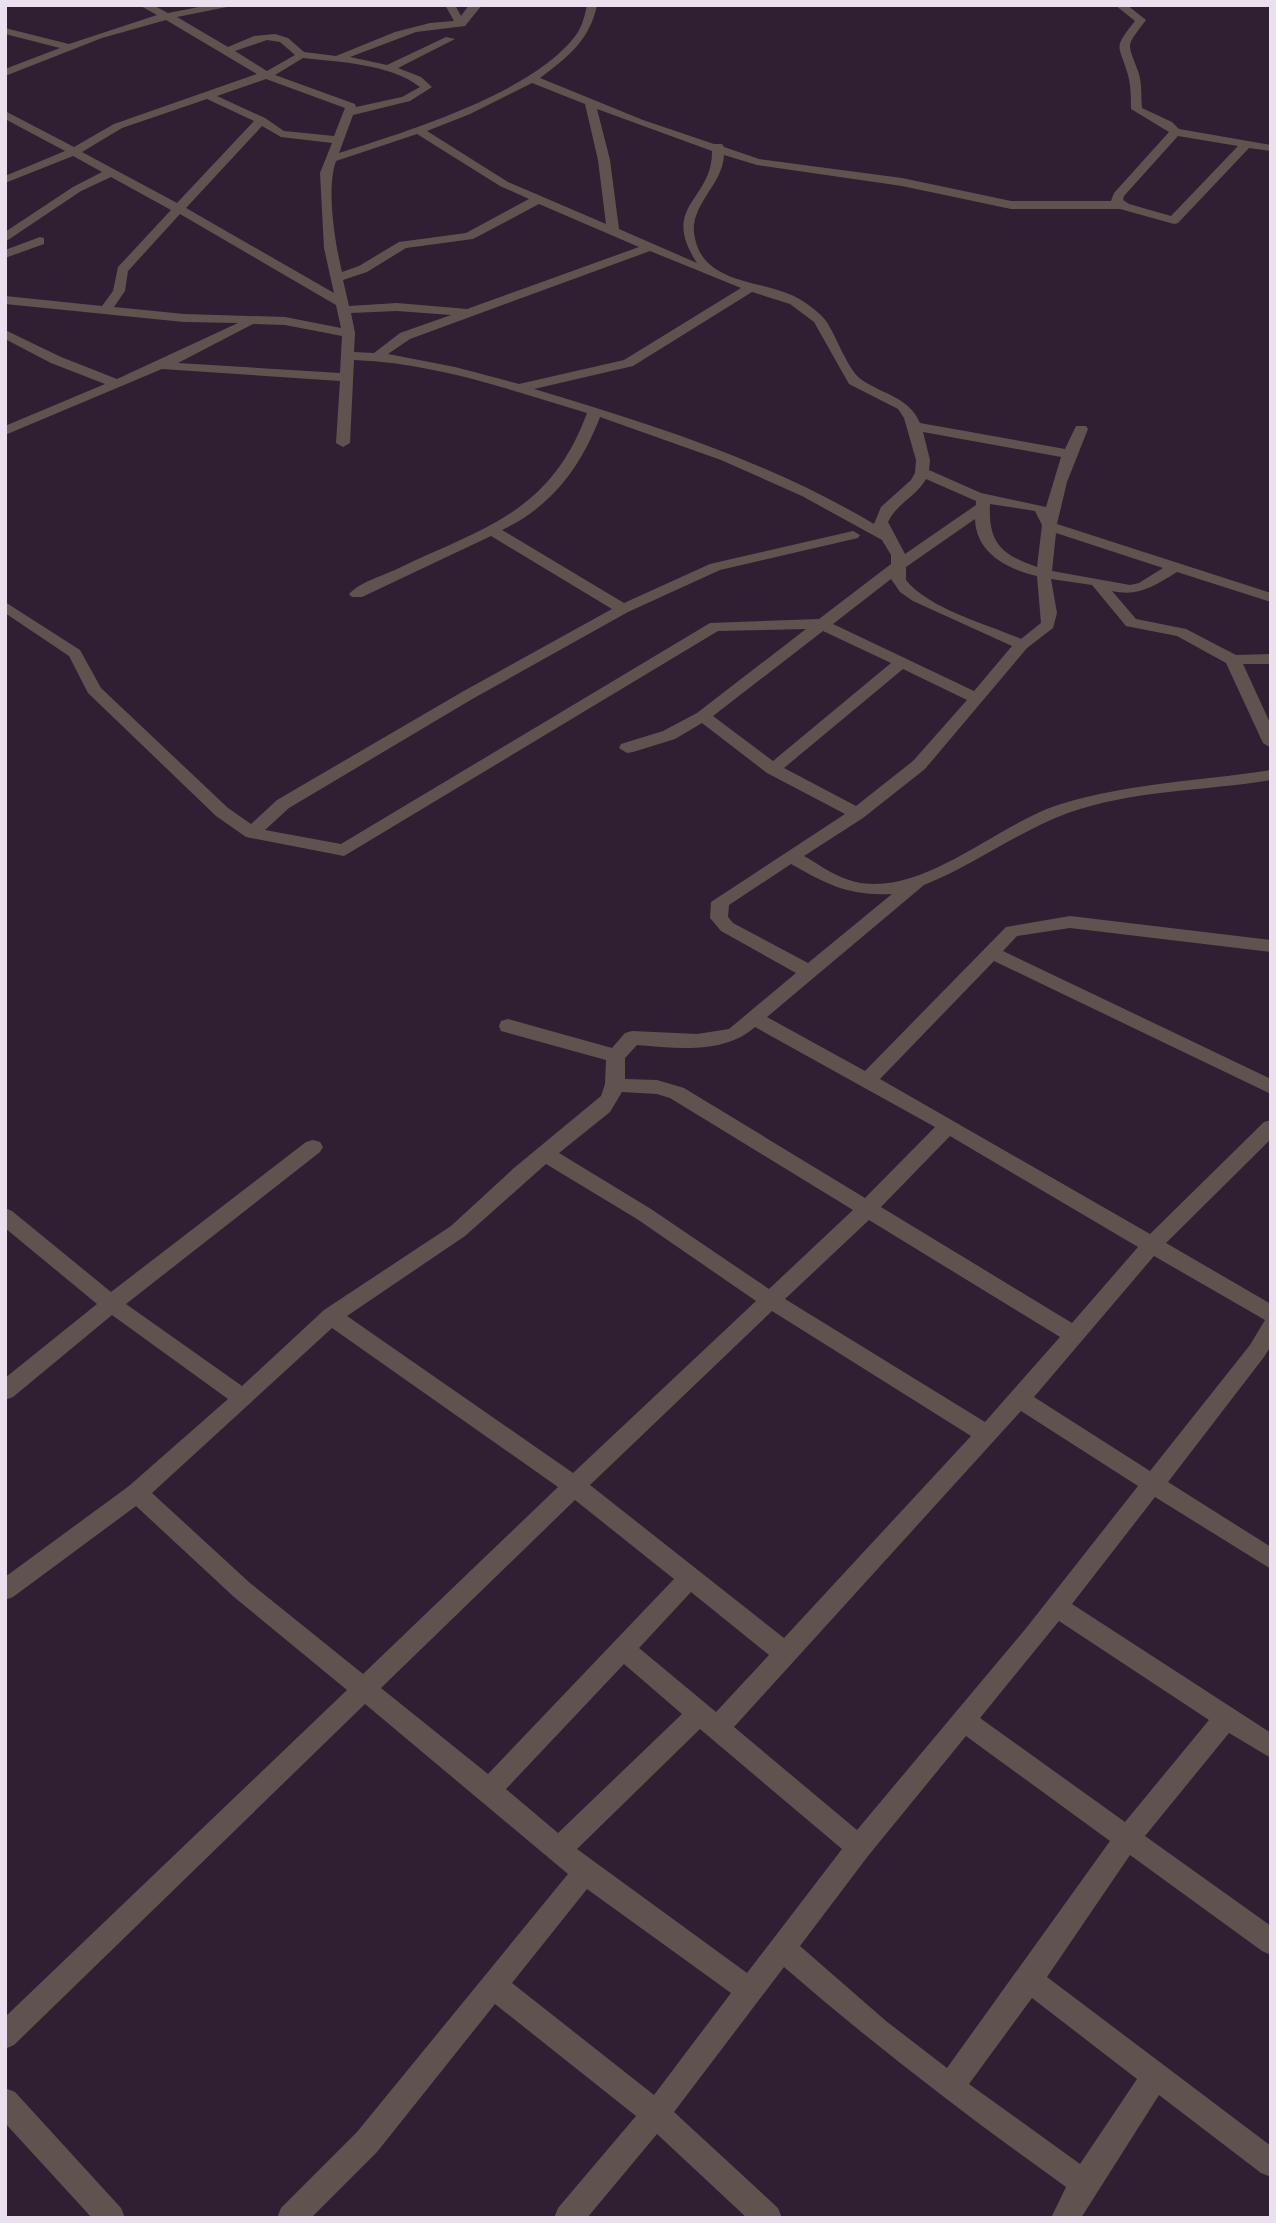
<svg xmlns="http://www.w3.org/2000/svg" width="1276" height="2223" font-family="'Varela Round',sans-serif">
	<style>
		.lines { fill: none; stroke-linecap: round; stroke-linejoin: round }
		.minor { fill: #60534f; fill-rule: evenodd }
	</style>
	<rect width="100%" height="100%" fill="#301f32"/>
	<g class="lines">
		<g class="minor">
			<path d="M 139,5 L 153,5 L 168,13 L 209,5 L 237,5 L 177,17 L 228,47 L 254,36 L 275,34 L 288,38 L 304,52 L 336,56 L 395,32 L 430,23 L 454,21 L 445,5 L 455,5 L 461,16 L 469,5 L 482,5 L 465,26 L 416,32 L 350,57 L 387,65 L 446,37 L 455,39 L 398,68 L 421,77 L 432,87 L 410,101 L 353,115 L 339,153 C 408,131 533,93 576,35 C 582,27 585,15 587,5 L 597,5 C 590,40 567,58 540,78 L 643,120 L 714,144 L 722,144 L 724,147 L 759,159 L 902,178 L 1011,201 L 1111,201 L 1114,193 L 1169,132 L 1131,109 C 1131,98 1131,86 1128,75 C 1119,43 1112,50 1135,21 L 1115,5 L 1127,5 L 1146,20 C 1124,49 1128,42 1139,74 C 1142,84 1141,97 1142,108 L 1172,122 L 1179,129 L 1271,145 L 1271,151 L 1249,148 L 1178,223 L 1174,224 L 1120,209 L 1011,209 L 902,186 L 757,165 L 724,155 C 723,184 691,204 694,233 C 701,288 766,278 801,300 C 809,305 820,313 826,321 C 836,335 848,371 862,380 C 884,395 909,397 920,423 L 1065,449 L 1076,426 L 1086,426 L 1088,429 L 1067,482 L 1057,524 L 1271,593 L 1271,602 L 1177,572 C 1154,586 1139,597 1112,591 L 1136,619 L 1186,629 L 1236,655 L 1271,654 L 1271,664 L 1243,664 L 1271,725 L 1271,748 L 1263,743 L 1226,663 L 1177,636 L 1126,626 L 1092,585 L 1051,579 L 1057,613 L 1053,628 L 1027,648 L 925,769 L 863,818 L 804,856 C 820,865 837,878 856,882 C 924,897 998,823 1061,804 C 1129,783 1201,781 1271,770 L 1271,780 C 1205,791 1132,790 1068,813 C 1017,832 974,865 924,885 L 767,1017 L 865,1071 L 1006,927 L 1070,916 L 1271,940 L 1271,952 L 1070,928 L 1017,936 L 1003,951 L 1271,1079 L 1271,1094 L 994,961 L 880,1079 L 1150,1234 L 1264,1122 L 1271,1120 L 1271,1139 L 1166,1243 L 1271,1304 L 1271,1346 L 1264,1357 L 1168,1482 L 1271,1547 L 1271,1569 L 1155,1497 L 1072,1604 L 1271,1733 L 1271,1758 L 1229,1733 L 1145,1836 L 1271,1926 L 1271,1955 L 1262,1951 L 1130,1855 L 1047,1977 L 1271,2146 L 1271,2177 L 1261,2173 L 1159,2095 L 1081,2218 L 1051,2218 L 1066,2187 C 968,2117 875,2046 784,1967 L 674,2112 L 778,2208 L 782,2218 L 747,2218 L 657,2134 L 587,2218 L 554,2218 L 558,2208 L 636,2116 L 495,2004 L 377,2152 L 311,2218 L 277,2218 L 281,2208 L 357,2132 L 568,1874 L 365,1704 L 14,2045 L 5,2049 L 5,2017 L 347,1690 L 234,1597 L 136,1506 L 13,1597 L 5,1600 L 5,1577 L 129,1486 L 228,1399 L 112,1315 L 13,1397 L 5,1400 L 5,1378 L 97,1304 L 5,1228 L 5,1208 L 12,1211 L 111,1292 L 306,1142 L 313,1140 L 320,1142 L 323,1147 L 320,1152 L 126,1304 L 242,1386 L 324,1310 L 451,1226 L 514,1168 L 601,1096 L 605,1084 L 606,1060 L 501,1031 L 499,1026 L 501,1021 L 508,1019 L 612,1048 L 625,1033 L 632,1031 L 697,1034 L 729,1029 L 796,973 L 721,931 L 710,918 L 711,902 L 845,814 L 767,773 L 702,723 L 675,739 L 633,752 L 627,753 L 619,748 L 621,744 L 663,731 L 697,713 L 806,629 L 718,631 L 344,856 L 246,837 L 216,816 L 88,693 L 69,656 L 5,613 L 5,602 L 80,650 L 101,688 L 228,808 L 251,824 L 277,800 L 462,692 L 612,609 L 491,536 L 362,597 L 352,597 L 349,594 C 361,581 386,575 401,567 C 488,526 551,511 587,413 C 511,390 435,363 354,360 L 350,443 L 343,447 L 336,443 L 340,381 L 162,369 L 5,435 L 5,426 L 105,384 L 51,363 L 5,339 L 5,330 L 61,357 L 117,379 L 238,323 L 184,322 L 5,304 L 5,296 L 102,306 L 113,291 L 118,267 L 171,210 L 111,177 L 81,191 L 5,242 L 5,232 L 73,187 L 102,172 L 73,156 L 5,183 L 5,176 L 65,151 L 5,119 L 5,111 L 74,147 L 114,124 L 257,74 L 166,20 L 102,38 L 5,76 L 5,69 L 60,48 L 5,34 L 5,28 L 69,44 L 157,15 ZM 267,40 L 280,42 L 295,55 L 267,71 L 235,51 ZM 303,58 C 339,62 391,64 420,87 L 402,97 L 356,107 L 355,104 L 275,75 ZM 266,79 L 345,108 L 334,136 L 284,131 L 265,118 L 217,96 ZM 532,83 L 585,104 L 598,160 L 606,224 L 508,182 L 427,131 L 470,114 ZM 207,99 L 254,121 L 177,203 L 82,152 L 122,128 ZM 597,109 L 712,151 C 713,201 659,205 697,263 L 619,229 L 610,160 ZM 262,126 L 281,137 L 332,143 L 320,173 L 324,248 L 334,293 L 186,208 ZM 417,134 L 500,186 L 529,199 L 466,233 L 399,242 L 359,266 L 342,272 C 335,243 326,189 336,161 ZM 1178,136 L 1238,146 L 1171,216 L 1129,204 L 1123,200 L 1124,196 ZM 539,204 L 639,247 L 467,309 L 397,303 L 349,306 L 343,280 L 367,272 L 406,248 L 473,239 ZM 180,214 L 336,305 L 341,328 L 285,317 L 184,314 L 114,307 L 125,291 L 128,271 ZM 650,251 L 741,288 L 624,360 L 519,384 L 455,367 L 388,354 L 410,339 ZM 752,292 L 790,304 L 814,322 L 849,384 L 898,409 L 904,418 L 916,460 L 915,473 L 911,480 L 881,507 L 874,524 C 768,461 651,424 534,389 L 633,366 ZM 397,311 L 451,315 L 400,333 L 374,353 L 354,352 L 355,333 L 351,313 ZM 253,324 L 285,325 L 342,336 L 340,373 L 178,363 ZM 600,417 L 721,460 L 802,496 L 882,540 L 891,555 L 891,564 L 819,619 L 710,623 L 341,844 L 265,830 L 289,808 L 474,698 L 628,612 L 720,570 L 858,538 L 860,535 L 853,531 L 710,564 L 624,603 L 502,530 C 551,507 581,467 600,417 ZM 923,432 L 1061,457 L 1046,507 L 981,493 L 929,470 L 930,460 ZM 926,479 L 976,501 L 976,505 L 905,554 L 888,522 C 897,503 916,497 926,479 ZM 990,504 L 1035,511 L 1042,525 L 1037,567 C 1002,555 988,543 990,504 ZM 975,519 C 976,553 1007,569 1037,576 L 1041,623 L 1021,639 C 987,624 929,609 906,580 L 906,567 ZM 1056,533 L 1163,568 L 1139,583 L 1130,585 L 1052,571 ZM 891,579 L 900,592 L 913,601 L 1012,646 L 974,691 L 833,624 ZM 823,631 L 891,663 L 773,761 L 713,716 ZM 903,669 L 967,700 L 913,761 L 856,806 L 784,768 ZM 791,864 C 828,885 849,896 892,894 L 808,963 L 733,923 L 728,917 L 729,905 ZM 755,1027 L 935,1127 L 865,1198 L 684,1088 L 657,1080 L 625,1079 L 625,1058 L 637,1045 C 677,1048 723,1055 755,1027 ZM 622,1092 L 657,1094 L 670,1098 L 853,1210 L 769,1289 L 651,1209 L 559,1153 L 610,1112 ZM 950,1136 L 1138,1247 L 1072,1323 L 881,1207 ZM 546,1164 L 637,1219 L 756,1301 L 573,1473 L 347,1316 L 465,1236 ZM 869,1220 L 1060,1337 L 985,1422 L 785,1299 ZM 1154,1256 L 1265,1320 L 1250,1345 L 1150,1471 L 1034,1397 ZM 772,1311 L 971,1436 L 784,1638 L 590,1485 ZM 332,1328 L 558,1487 L 363,1674 L 250,1583 L 152,1493 ZM 1021,1411 L 1138,1486 L 1027,1627 L 857,1830 L 734,1727 ZM 575,1500 L 674,1579 L 488,1774 L 381,1688 ZM 691,1592 L 769,1655 L 716,1712 L 639,1648 ZM 1059,1621 L 1209,1720 L 1125,1822 L 980,1718 ZM 624,1664 L 682,1714 L 558,1833 L 506,1789 ZM 700,1729 L 842,1849 L 747,1973 L 577,1849 ZM 966,1736 L 1110,1841 L 947,2068 L 886,2021 L 800,1946 L 868,1856 ZM 587,1889 L 731,1993 L 654,2095 L 512,1983 ZM 1032,1998 L 1137,2079 L 1080,2164 L 969,2084 Z"/>
			<polygon points="40,237 44,238 44,244 5,258 5,250"/>
			<polygon points="5,2088 15,2092 121,2208 125,2218 92,2218 5,2123"/>
		</g>
	</g>
	<rect width="1276" height="2223" fill="none" stroke="#ebe0ed" stroke-width="14"/>
</svg>
